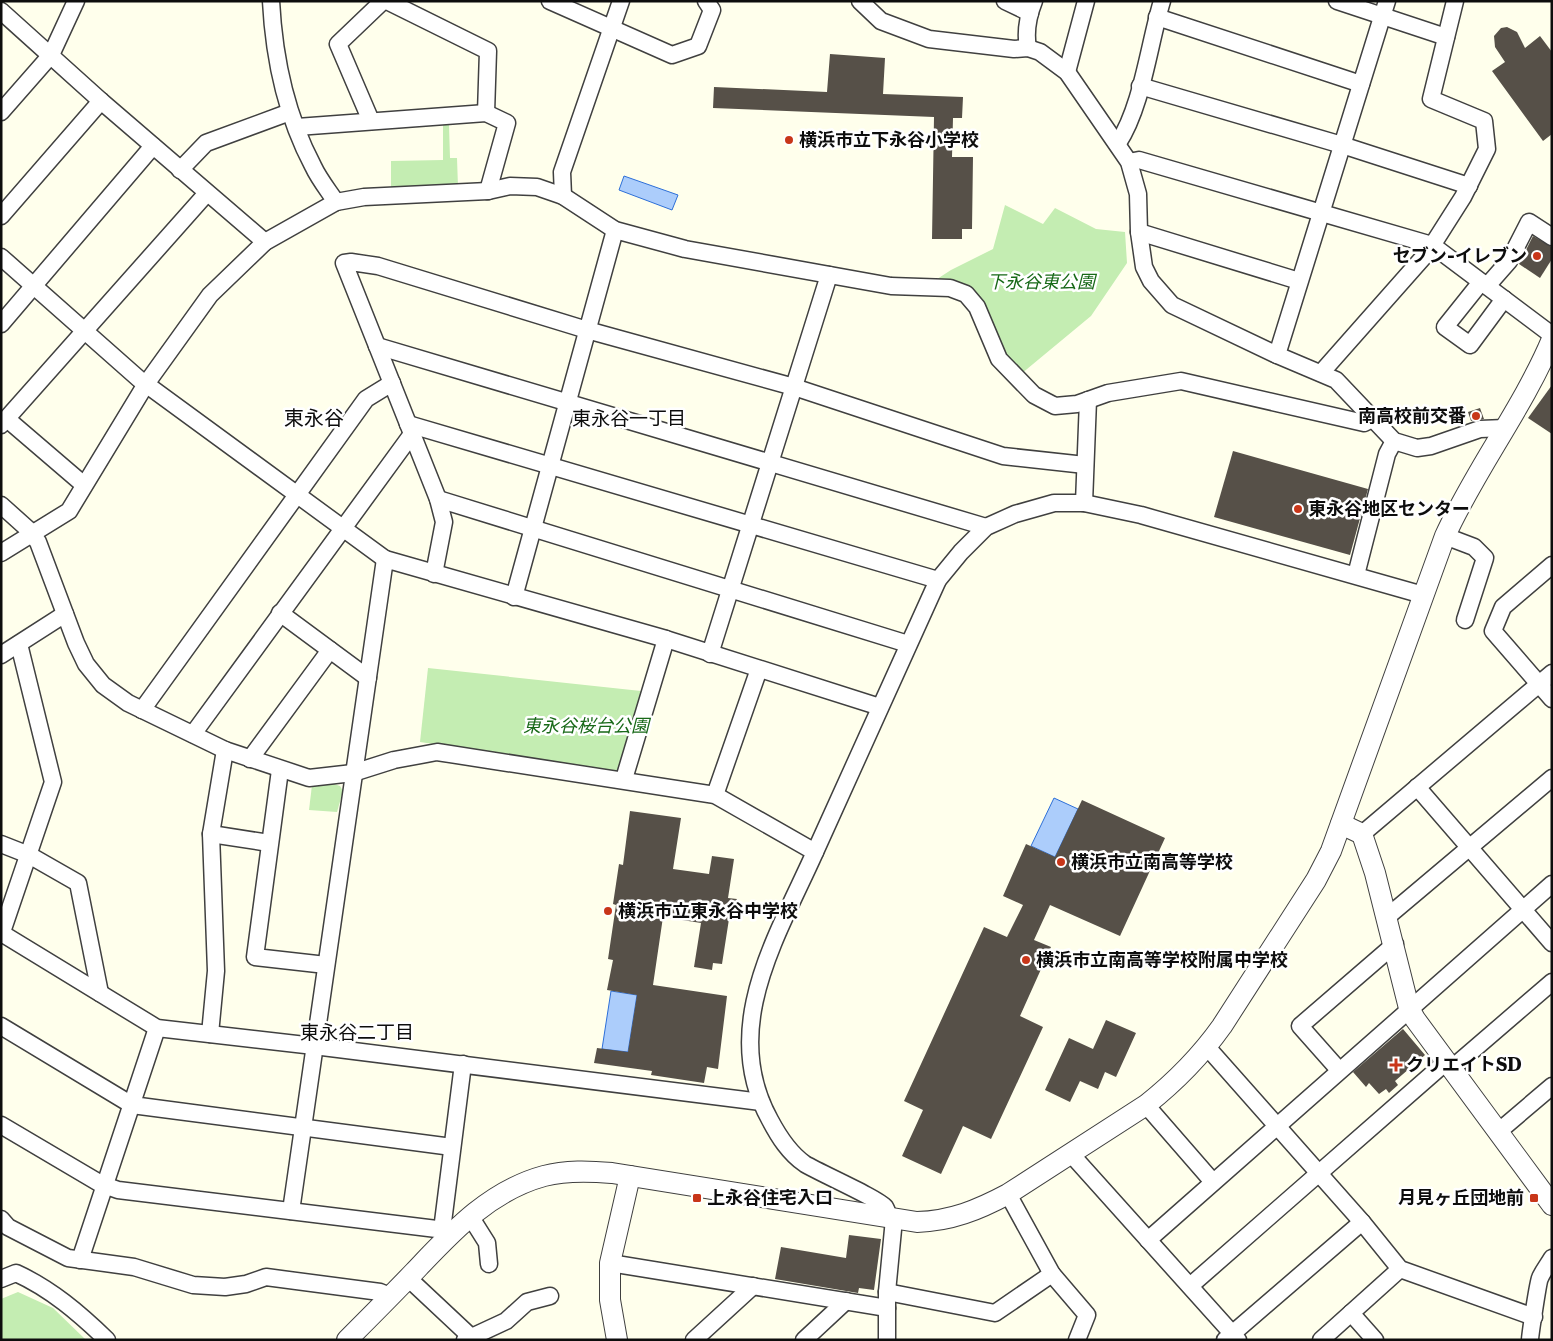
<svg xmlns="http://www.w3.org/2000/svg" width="1553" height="1341" font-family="'Roboto Serif','Noto Sans JP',serif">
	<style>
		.green { fill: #c4edb2 }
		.water { fill: #accdfb; stroke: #2d6fd8 }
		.building { fill: #565048 }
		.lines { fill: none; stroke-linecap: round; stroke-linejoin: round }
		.minor-casing { stroke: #404040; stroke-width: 19 }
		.tertiary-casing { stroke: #404040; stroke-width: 22 }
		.minor { stroke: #fff; stroke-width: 16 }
		.tertiary { stroke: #fff; stroke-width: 20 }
		.poi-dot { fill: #c83619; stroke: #fff; stroke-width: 2 }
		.labels { text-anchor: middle; stroke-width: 5; stroke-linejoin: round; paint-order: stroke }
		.poi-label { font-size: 18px; font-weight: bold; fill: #0d0d0d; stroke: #fff; text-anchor: start }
		.park-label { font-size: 18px; font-style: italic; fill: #186918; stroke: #fff }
		.neighbourhood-label { font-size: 19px; fill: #0d0d0d; stroke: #fff }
		.quarter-label { font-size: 20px; fill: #0d0d0d; stroke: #fff }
	</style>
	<rect width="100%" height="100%" fill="#ffffec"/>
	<g class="green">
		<polygon points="443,125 449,125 450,158 457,158 458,187 391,188 391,161 443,160"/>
		<polygon points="1005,205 1043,224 1055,208 1096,229 1125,232 1127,263 1091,316 1021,374 1005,354 990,316 980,297 969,287 934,281 951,270 993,249"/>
		<polygon points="428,668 641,691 620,772 420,742"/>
		<polygon points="334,784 340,786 343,791 337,812 309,810 312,785"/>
		<polygon points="18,1292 53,1308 86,1340 1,1340 1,1299"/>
	</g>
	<g class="water">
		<polygon points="624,176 678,195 672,210 619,190"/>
		<polygon points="1054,798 1078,809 1055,857 1031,846"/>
		<polygon points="611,991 637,995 628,1052 602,1049"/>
	</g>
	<g class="building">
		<polygon points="1507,27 1517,32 1525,48 1540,36 1552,52 1552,134 1543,141 1492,71 1505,62 1495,47 1494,36 1501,28"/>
		<polygon points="830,54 885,58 883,94 963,97 962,118 953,118 952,157 973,157 972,229 962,229 962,239 932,239 934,117 713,108 714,87 827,92"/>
		<polygon points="1533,236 1552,247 1552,259 1540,278 1519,264"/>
		<polygon points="1552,385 1552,434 1528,418"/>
		<polygon points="1480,408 1484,419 1471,421 1468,412"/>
		<polygon points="1233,451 1368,489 1350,555 1214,517"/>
		<polygon points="1082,800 1165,838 1120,936 1050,905 1034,940 1051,947 1020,1016 1043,1027 991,1139 963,1126 941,1174 902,1156 923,1110 904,1101 984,927 1007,937 1023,905 1003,896 1026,844 1055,857"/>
		<polygon points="630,811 681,818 673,869 709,874 712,856 734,859 728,898 737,899 734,919 729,919 722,964 713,963 712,970 694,967 701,923 663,917 653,985 727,996 718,1069 707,1067 704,1083 651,1075 652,1071 594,1063 597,1048 628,1052 637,995 607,990 613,960 608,959 616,905 613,904 619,864 623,865"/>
		<polygon points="1106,1020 1136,1033 1116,1077 1105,1072 1098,1089 1080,1081 1070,1102 1045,1090 1069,1038 1093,1049"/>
		<polygon points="1403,1029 1425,1055 1395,1081 1398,1085 1389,1093 1386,1089 1379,1094 1369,1083 1366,1087 1353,1072"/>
		<polygon points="849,1235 881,1239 874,1290 859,1288 858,1293 775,1279 781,1247 846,1258"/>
	</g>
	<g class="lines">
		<g class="minor-casing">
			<g id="minor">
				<path d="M 271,1 C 274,59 286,115 313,166 C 319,179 328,190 336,202"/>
				<polyline points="387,1 488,51 486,113"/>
				<polyline points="550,1 672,55 698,46 712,10 706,1"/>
				<polyline points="860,1 881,21 929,39 1014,49 1028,48 1040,52 1067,72 1129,162 1138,194 1139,232 1144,267 1151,281 1172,305 1277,355 1336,380 1394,441 1417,448 1431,446 1480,429 1505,428"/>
				<polyline points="1005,1 1030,13"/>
				<polyline points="1337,1 1446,37"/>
				<polyline points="1,11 101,101 265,242"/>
				<polyline points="1157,17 1361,84"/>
				<path d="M 1028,48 C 1025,32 1028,16 1034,1"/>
				<polyline points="1067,72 1086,1"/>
				<polyline points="1140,86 1342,145 1469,186"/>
				<polyline points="1,112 51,55 76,1"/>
				<polyline points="371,121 338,44 383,1"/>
				<polyline points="297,127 486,113 507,123 488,191"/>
				<path d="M 1118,143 C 1142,107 1149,44 1162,1"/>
				<polyline points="1129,162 1139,160 1432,245 1552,335"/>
				<polyline points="180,170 206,143 290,112"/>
				<polyline points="563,196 562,172 621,1"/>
				<polyline points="1,216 101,101"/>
				<polyline points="1139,232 1299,281"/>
				<polyline points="1,257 139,379 385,559"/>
				<polyline points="1481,282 1445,327 1470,345 1504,299"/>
				<polyline points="1487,286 1509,261 1529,222 1552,237"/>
				<polyline points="1,324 153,146"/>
				<polyline points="377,346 986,527"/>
				<polyline points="1277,355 1387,1"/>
				<polyline points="1321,373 1428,252 1463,197 1487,149 1484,121 1431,99 1455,1"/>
				<polyline points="7,419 84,485"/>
				<polyline points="408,424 938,580"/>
				<polyline points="1,425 207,193"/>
				<polyline points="438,499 908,644"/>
				<polyline points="1084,503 1088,400"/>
				<path d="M 1,505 L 30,531 L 38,542 L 76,643 L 86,664 L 103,685 L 128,703 L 225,750 L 309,778 L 353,773 L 394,760 L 437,752 L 715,795 L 815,852 C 777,937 719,1028 770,1120 C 779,1137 789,1153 805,1164 C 820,1173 879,1199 885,1207 C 887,1210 888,1215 889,1218"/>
				<polyline points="1445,536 1474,547 1485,558 1465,620"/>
				<polyline points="1,553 69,511 146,384 210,295 265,242 336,202 364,197 488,191 510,186 537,187 563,196 615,230 685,249 891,286 950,288 966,294 977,307 999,359 1034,395 1055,406 1077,404 1108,393 1181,381 1364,423 1372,419"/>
				<polyline points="1552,565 1503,607 1493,631 1552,699"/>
				<polyline points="434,574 444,522 438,499 344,263 351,262 378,266 587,330 794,387 1003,456 1085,465"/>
				<polyline points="1356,575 1387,454 1394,441"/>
				<polyline points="514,597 615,230"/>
				<polyline points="280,613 368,678"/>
				<polyline points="710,654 829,275"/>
				<polyline points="1,655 65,614"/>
				<polyline points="142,710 366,399 392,383"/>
				<polyline points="193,734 412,434"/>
				<polyline points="250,759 330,650"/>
				<polyline points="280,770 255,957 326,965"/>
				<polyline points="624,779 666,639"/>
				<polyline points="1417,787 1552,943"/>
				<polyline points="715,795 759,669"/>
				<polyline points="211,834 269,843"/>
				<polyline points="1362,834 1552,673"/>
				<polyline points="1,844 29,855 78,883 100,993"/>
				<polyline points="815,852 938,580 961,552 986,527 1015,514 1054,503 1084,503 1141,515 1423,595"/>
				<polyline points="1387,917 1552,778"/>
				<polyline points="3,934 157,1028 314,1046 761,1102"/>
				<polyline points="1,935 53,782 19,644"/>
				<polyline points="1,1026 132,1105 452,1147"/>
				<polyline points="210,1034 216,971 211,834 225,750"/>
				<polyline points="1207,1047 1362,1222 1400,1269 1534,1317"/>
				<polyline points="1451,1069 1552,982"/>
				<polyline points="1339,1070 1300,1026 1395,944"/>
				<polyline points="1146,1105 1213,1182"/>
				<polyline points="1,1125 101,1184 118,1190 453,1231"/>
				<polyline points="1498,1132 1552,1086"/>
				<polyline points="1071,1154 1238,1340"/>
				<polyline points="1008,1194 1052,1274 1087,1315 1077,1340"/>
				<polyline points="291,1211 385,559 666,639 880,707"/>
				<polyline points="470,1216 487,1243 489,1264"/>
				<polyline points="1,1219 8,1227 68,1258 134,1267 193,1285 225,1287 246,1284 266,1277 380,1292 390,1296"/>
				<polyline points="442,1230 463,1064"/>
				<polyline points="1148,1240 1552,884"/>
				<polyline points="80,1260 157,1028"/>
				<polyline points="610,1263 887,1308"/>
				<polyline points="408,1278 471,1337"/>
				<path d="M 1,1279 L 16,1273 C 51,1289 79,1313 107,1340"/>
				<polyline points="1190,1286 1446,1062"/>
				<polyline points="887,1292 995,1313 1052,1274"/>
				<polyline points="1351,1313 1375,1340"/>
				<polyline points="465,1340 506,1321 527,1302 550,1296"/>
				<polyline points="694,1340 753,1286"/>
				<polyline points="804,1340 846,1301"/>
				<polyline points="887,1340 887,1292 894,1219"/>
				<polyline points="1225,1340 1362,1222"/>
				<polyline points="1321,1340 1400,1269"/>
				<path d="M 1530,1340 C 1530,1336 1538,1282 1540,1278 C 1543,1271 1548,1265 1552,1258"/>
			</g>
		</g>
		<g class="tertiary-casing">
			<g id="tertiary">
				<polyline points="1341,824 1362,834 1375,873 1409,1008 1415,1019 1552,1205"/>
				<path d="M 347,1340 C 370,1317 392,1295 414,1272 C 452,1232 489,1191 544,1176 C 566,1170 589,1171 612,1173 L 917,1222 C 951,1221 978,1210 1008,1194 L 1146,1105 C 1175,1082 1200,1057 1222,1026 L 1316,880 L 1331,851 L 1445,536 C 1476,468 1523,408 1552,339"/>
				<polyline points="617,1340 610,1300 610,1263 630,1176"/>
			</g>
		</g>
		<use href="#minor" class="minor"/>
		<use href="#tertiary" class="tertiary"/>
	</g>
	<g class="poi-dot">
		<circle cx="789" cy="140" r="5"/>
		<circle cx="1537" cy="256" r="5"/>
		<circle cx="1476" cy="416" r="5"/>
		<circle cx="1298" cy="509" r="5"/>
		<circle cx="1061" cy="862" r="5"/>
		<circle cx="608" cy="911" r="5"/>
		<circle cx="1026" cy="960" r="5"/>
		<path d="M1393.5 1057.5h5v5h5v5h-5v5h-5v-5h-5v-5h5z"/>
		<rect x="692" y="1193" width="10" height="10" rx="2.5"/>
		<rect x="1529" y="1193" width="10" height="10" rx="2.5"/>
	</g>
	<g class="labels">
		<g class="poi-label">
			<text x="799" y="146">横浜市立下永谷小学校</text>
			<text x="1527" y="262" text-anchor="end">セブン-イレブン</text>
			<text x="1466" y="422" text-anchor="end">南高校前交番</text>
			<text x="1308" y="515">東永谷地区センター</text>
			<text x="1071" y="868">横浜市立南高等学校</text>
			<text x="618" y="917">横浜市立東永谷中学校</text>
			<text x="1036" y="966">横浜市立南高等学校附属中学校</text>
			<text x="1406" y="1071">クリエイトSD</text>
			<text x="707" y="1204">上永谷住宅入口</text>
			<text x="1524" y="1204" text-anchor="end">月見ヶ丘団地前</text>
		</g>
		<g class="park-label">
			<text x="1041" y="288">下永谷東公園</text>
			<text x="586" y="732">東永谷桜台公園</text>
		</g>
		<g class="neighbourhood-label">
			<text x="629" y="425">東永谷一丁目</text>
			<text x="357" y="1039">東永谷二丁目</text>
		</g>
		<g class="quarter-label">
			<text x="314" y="425">東永谷</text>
		</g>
	</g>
	<rect width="1553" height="1341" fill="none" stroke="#0d0d0d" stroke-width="5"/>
</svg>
